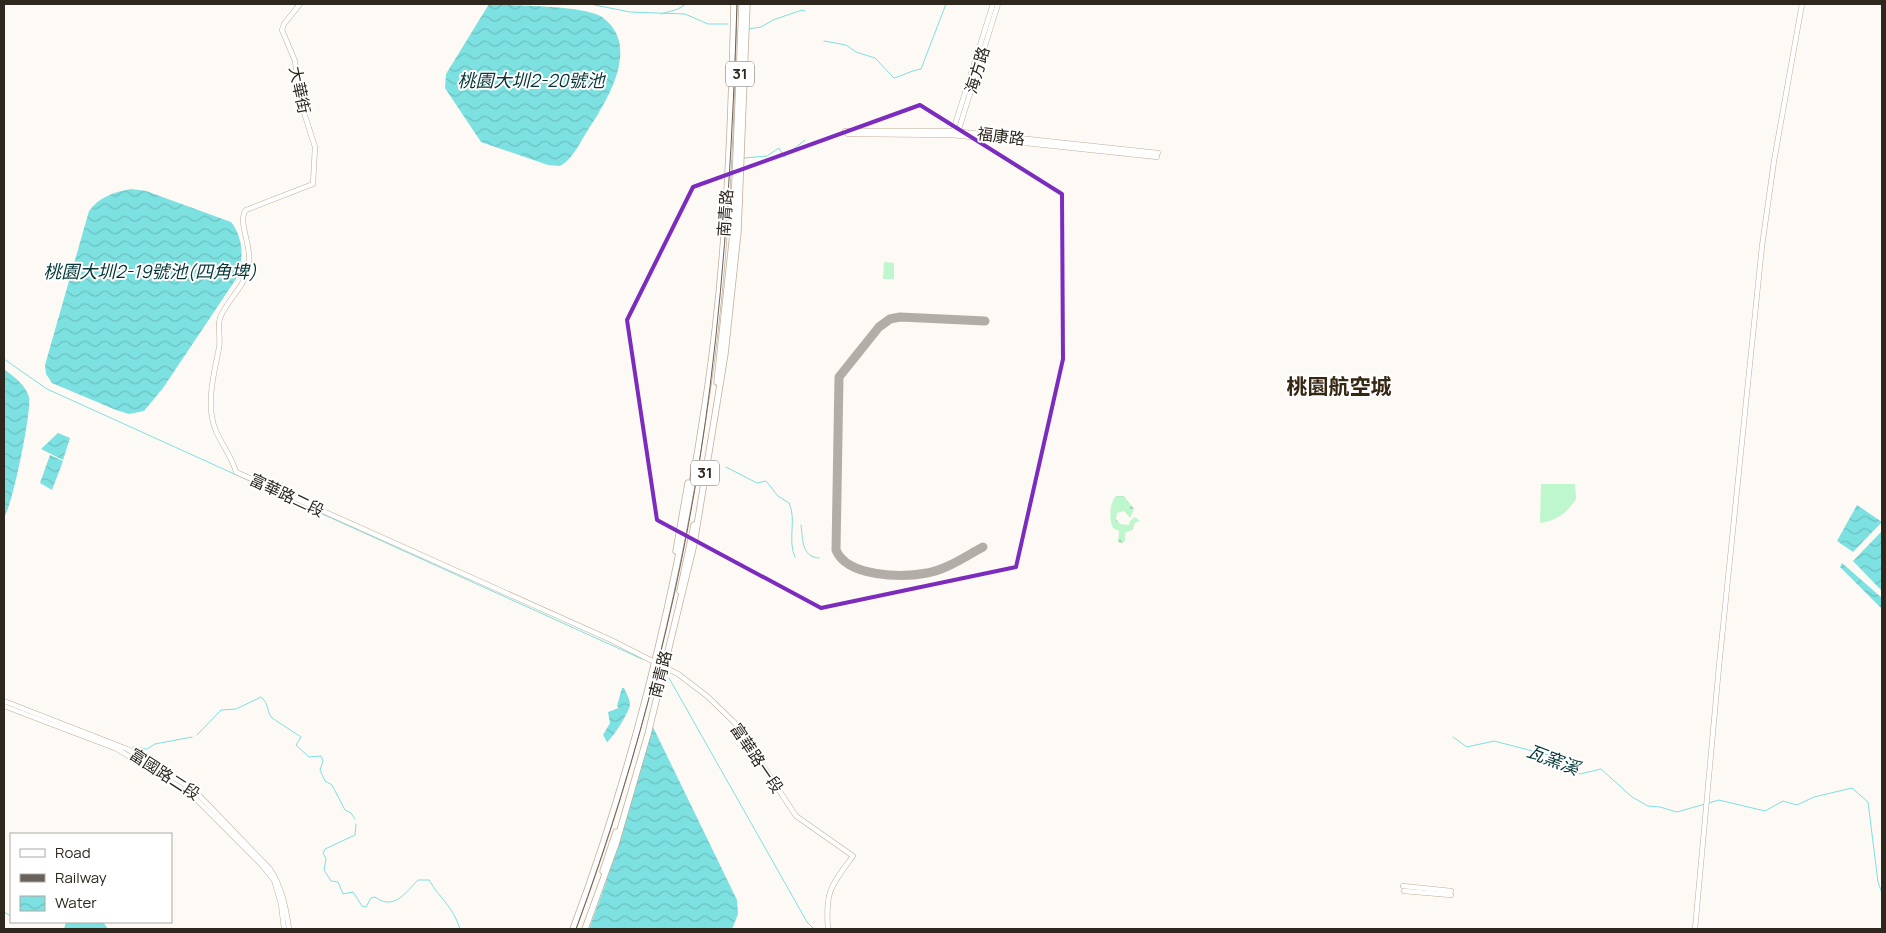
<svg xmlns="http://www.w3.org/2000/svg" width="1886" height="933" font-family="Manrope,'Noto Sans TC',sans-serif">
	<style>
		.grass { fill: #bef6cd }
		.forest { fill: url(#forest-firs) }
		.water { fill: url(#water-waves) }
		.lines { fill: none; stroke-linecap: round; stroke-linejoin: round }
		.stream { stroke: #7de1e1; stroke-width: 1 }
		.taxiway { stroke: #b2ada7; stroke-width: 9 }
		.minor-casing { stroke: #c1ae97; stroke-width: 5.5 }
		.major-casing { stroke: #c1ae97; stroke-width: 7 }
		.minor { stroke: #fff; stroke-width: 4.5 }
		.major { stroke: #fff; stroke-width: 5.5 }
		.rail { stroke: #68615a; stroke-width: 1 }
		.marked { fill: none; stroke: #7b2cbf; stroke-width: 4; stroke-linejoin: round }
		.labels { text-anchor: middle; stroke-width: 4; stroke-linejoin: round; paint-order: stroke }
		.shield { fill: #fff; stroke: #6d6862; stroke-width: 1 }
		.shield-label { font-size: 15px; font-weight: bold; fill: #2e271e }
		.street-label { font-size: 16px; fill: #2e271e; stroke: #fff }
		.water-label { font-size: 18px; font-style: italic; fill: #053738; stroke: #fff }
		.district-label { font-size: 21px; font-weight: bold; fill: #362713; stroke: #fff }
	</style>
	<defs>
		<pattern id="forest-firs" width="22" height="20" patternUnits="userSpaceOnUse" patternTransform="scale(1.25)"><rect width="22" height="20" fill="#bef6cd"/><path d="M5 1l3.5 6h-7zM16 11l3.5 6h-7z" fill="#a4d3b0"/></pattern>
		<pattern id="water-waves" width="16" height="10" patternUnits="userSpaceOnUse" patternTransform="scale(1.25)"><rect width="16" height="10" fill="#7de1e1"/><path d="M0 5q4-4 8 0t8 0" fill="none" stroke="#6cc1c1"/></pattern>
	</defs>
	<rect width="100%" height="100%" fill="#fdf9f4"/>
	<g class="grass">
		<polygon points="884,262 894,263 894,279 883,279"/>
		<path d="M 1541,484 L 1575,484 L 1576,499 C 1567,513 1556,521 1540,523 Z"/>
	</g>
	<path class="forest" d="M 1116,496 L 1124,496 L 1134,509 L 1130,518 L 1124,511 L 1117,513 L 1116,519 L 1120,524 L 1129,525 L 1130,521 L 1135,517 L 1140,521 L 1135,523 L 1132,530 L 1125,533 L 1125,541 L 1122,543 L 1118,542 L 1119,531 L 1113,528 C 1109,520 1109,503 1116,496 Z"/>
	<g class="water">
		<path d="M 489,4 C 514,6 584,5 602,17 C 643,46 605,104 586,133 C 579,144 572,160 560,166 L 548,165 L 481,142 L 445,88 L 446,74 Z"/>
		<path d="M 131,189 L 146,191 L 231,222 C 243,237 244,258 238,276 L 163,388 L 144,411 L 129,414 L 116,410 L 52,383 L 46,374 L 45,365 L 89,211 C 99,197 114,192 131,189 Z"/>
		<path d="M 4,369 C 14,377 25,384 29,397 C 32,410 12,508 4,517 Z"/>
		<polygon points="58,433 70,438 63,460 41,449"/>
		<polygon points="50,455 63,461 52,490 40,483"/>
		<polygon points="1857,505 1882,522 1853,552 1837,541"/>
		<polygon points="1882,531 1882,591 1853,561"/>
		<polygon points="1842,563 1882,598 1882,609 1840,567"/>
		<path d="M 622,688 L 624,688 C 626,693 630,699 630,704 C 630,711 613,738 607,742 L 603,735 L 610,723 L 608,712 L 619,708 L 617,706 Z"/>
		<polygon points="653,727 737,900 738,914 732,929 589,929 604,888"/>
		<polygon points="66,922 103,922 108,929 64,929"/>
	</g>
	<g class="lines">
		<g class="stream">
			<polyline points="590,4 630,12 685,14 708,24 728,24"/>
			<polyline points="661,14 678,9 686,4"/>
			<polyline points="748,29 761,27 773,20 802,10 805,11"/>
			<path d="M 824,41 L 846,45 L 856,52 L 875,58 L 894,78 C 904,75 910,71 921,69 L 946,4"/>
			<polyline points="744,158 767,156 779,148 784,157 805,140"/>
			<polyline points="4,359 47,389 642,659"/>
			<path d="M 726,467 L 757,483 L 766,481 L 778,496 L 789,503 C 797,520 787,540 795,557"/>
			<path d="M 801,525 C 803,539 801,557 819,558"/>
			<polyline points="669,678 807,922 814,929"/>
			<path d="M 197,735 L 221,710 L 236,709 L 261,697 C 270,705 266,711 272,718 L 301,737 L 296,745 L 309,757 L 321,756 L 323,761 L 320,770 L 325,781 L 332,785 L 345,810 L 351,813 L 355,819"/>
			<polyline points="1453,737 1467,747 1494,741 1548,755 1580,774 1601,769 1632,797 1648,806 1660,807 1677,812 1719,800 1765,811 1783,801 1797,805 1814,797 1852,788 1868,802 1878,882 1882,893"/>
			<polyline points="133,747 147,749 155,744 192,737"/>
			<path d="M 356,824 L 355,835 L 325,849 L 323,853 L 326,859 L 324,870 L 331,881 L 338,882 L 343,894 L 353,892 L 362,906 L 366,907 L 371,898 L 375,897 C 394,911 405,893 418,880 L 429,880 C 440,899 453,906 460,929"/>
			<polyline points="4,912 11,916"/>
		</g>
		<path class="taxiway" d="M 983,547 C 966,556 946,570 927,573 C 902,578 847,577 836,550 L 839,377 L 879,327 L 890,319 L 900,317 L 985,321"/>
		<g class="minor-casing">
			<g id="minor">
				<path d="M 300,4 L 284,24 L 282,30 L 295,61 L 300,100 L 315,147 L 313,184 L 246,210 C 237,221 252,246 249,264 C 245,288 228,298 220,318 C 217,327 221,338 219,348 C 214,373 205,406 216,431 C 222,445 232,457 236,472 L 611,640 L 678,674 L 707,696 L 734,722 L 796,816 L 853,856 C 831,886 825,891 828,929"/>
				<polyline points="845,131 953,131 1158,153"/>
				<polyline points="953,131 993,4"/>
				<polyline points="958,132 998,4"/>
				<polyline points="848,134 952,135 1157,157"/>
				<path d="M 4,701 L 127,749 L 194,790 L 270,869 C 282,887 286,908 289,929"/>
				<polyline points="4,706 117,749 191,794 261,864 274,880 281,904 284,929"/>
				<polyline points="1403,886 1451,891"/>
				<polyline points="1404,891 1451,895"/>
				<polyline points="1695,929 1719,666 1762,246 1774,161 1802,4"/>
			</g>
		</g>
		<g class="major-casing">
			<g id="major">
				<polyline points="717,382 733,233 742,4"/>
				<polyline points="676,551 688,483"/>
				<polyline points="680,591 694,525"/>
				<polyline points="657,686 662,666"/>
				<polyline points="603,871 616,832"/>
				<path d="M 573,929 C 638,756 680,575 707,392 C 726,264 731,133 734,4"/>
				<polyline points="585,929 616,844 648,734 694,544 725,354 738,232 747,4"/>
			</g>
		</g>
		<use href="#minor" class="minor"/>
		<use href="#major" class="major"/>
		<path class="rail" d="M 576,929 C 640,755 687,571 710,387 C 726,260 733,132 737,4"/>
	</g>
	<path class="marked" d="M 920,105 L 1062,194 L 1063,359 L 1016,567 L 821,608 L 657,520 L 627,320 L 693,187 Z"/>
	<g class="labels">
		<g class="shield">
			<rect x="726" y="61.5" width="28" height="25" rx="4"/>
			<rect x="691" y="460.5" width="28" height="25" rx="4"/>
		</g>
		<g class="shield-label">
			<text x="740" y="79">31</text>
			<text x="705" y="478">31</text>
		</g>
		<g class="street-label">
			<text transform="translate(977 70) rotate(-73)" y="6">海方路</text>
			<text transform="translate(300 90) rotate(78)" y="6">大華街</text>
			<text transform="translate(1001 136) rotate(7)" y="6">福康路</text>
			<text transform="translate(725 213) rotate(-86)" y="6">南青路</text>
			<text transform="translate(287 495) rotate(25)" y="6">富華路二段</text>
			<text transform="translate(660 674) rotate(-76)" y="6">南青路</text>
			<text transform="translate(757 758) rotate(56)" y="6">富華路一段</text>
			<text transform="translate(165 774) rotate(33)" y="6">富國路二段</text>
		</g>
		<g class="water-label">
			<text x="531" y="87">桃園大圳2-20號池</text>
			<text x="150" y="278">桃園大圳2-19號池(四角埤)</text>
			<text transform="translate(1553 760) rotate(21)" y="6">瓦窯溪</text>
		</g>
		<g class="district-label">
			<text x="1339" y="394">桃園航空城</text>
		</g>
	</g>
	<rect width="1886" height="933" fill="none" stroke="#2e271e" stroke-width="10"/>
	<rect x="10" y="833" width="162" height="90" fill="#ffffff" stroke="#aba9a5"/>
	<rect x="20" y="849" width="25" height="8" fill="#ffffff" stroke="#aba9a5"/>
	<text x="55" y="858" font-size="15" fill="#2e271e">Road</text>
	<rect x="20" y="874" width="25" height="8" fill="#68615a" stroke="#aba9a5"/>
	<text x="55" y="883" font-size="15" fill="#2e271e">Railway</text>
	<rect x="20" y="896" width="25" height="15" fill="url(#water-waves)" stroke="#aba9a5"/>
	<text x="55" y="908" font-size="15" fill="#2e271e">Water</text>
</svg>
